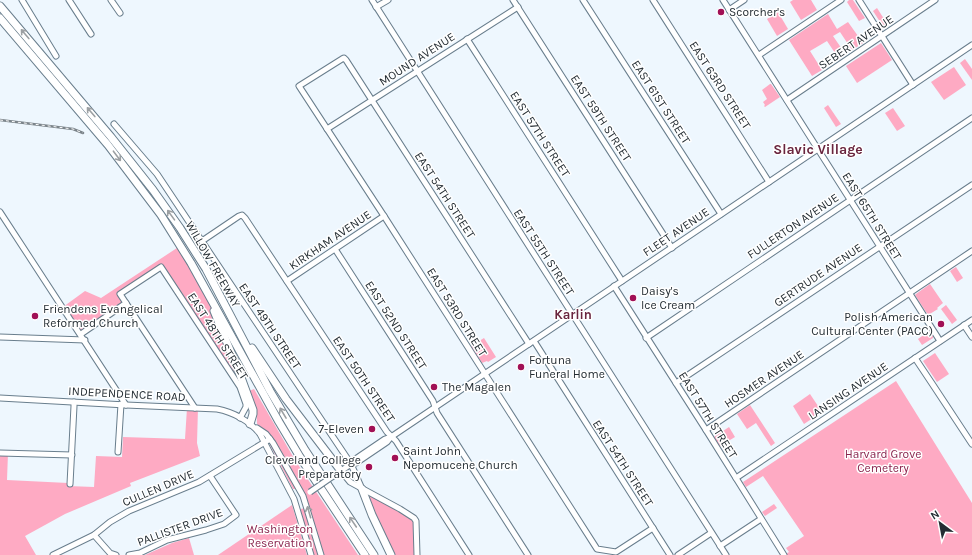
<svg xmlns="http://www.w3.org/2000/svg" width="972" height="555" font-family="Karla,sans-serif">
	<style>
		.green { fill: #feaac3 }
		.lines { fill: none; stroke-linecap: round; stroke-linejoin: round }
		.minor-casing { stroke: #697e8d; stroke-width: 7 }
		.highway-casing { stroke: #697e8d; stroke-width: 9 }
		.minor { stroke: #fff; stroke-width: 5 }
		.highway { stroke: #fff; stroke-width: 7 }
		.rail-casing { stroke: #7b848a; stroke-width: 2.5 }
		.rail { stroke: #fff; stroke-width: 1; stroke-dasharray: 3; stroke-linecap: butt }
		.minor-bridge-casing { stroke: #697e8d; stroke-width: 7; stroke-linecap: butt }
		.minor-bridge { stroke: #fff; stroke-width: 5 }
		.oneway { stroke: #9ca0a3 }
		.poi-dot { fill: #a11055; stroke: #fff; stroke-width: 1.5 }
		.labels { text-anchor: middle; stroke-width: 3; stroke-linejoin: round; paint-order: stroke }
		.poi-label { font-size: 12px; fill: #242d33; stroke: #fff; text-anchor: start }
		.street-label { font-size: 12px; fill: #242d33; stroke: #fff }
		.park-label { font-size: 12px; fill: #8a254e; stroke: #fff }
		.neighbourhood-label { font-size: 13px; font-weight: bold; fill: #69253e; stroke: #fff }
		.quarter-label { font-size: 14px; font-weight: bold; fill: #69253e; stroke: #fff }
	</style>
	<rect width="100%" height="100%" fill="#eef7fe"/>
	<g class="green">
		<polygon points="793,0 811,0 817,10 801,20 790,2"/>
		<polygon points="849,0 853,0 865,18 859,21 847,2"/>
		<polygon points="877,8 888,25 884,28 873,11"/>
		<polygon points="778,12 788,29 777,36 767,19"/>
		<polygon points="828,14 837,29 848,22 863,43 852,50 840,32 833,36 846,55 839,59 827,41 810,51 822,70 812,76 789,40"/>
		<polygon points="881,43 892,60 857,83 846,66"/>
		<polygon points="965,59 972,69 972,80 960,63"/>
		<polygon points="954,67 966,85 944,100 931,82"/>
		<polygon points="770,84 771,84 780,97 765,107 764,106 765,105 763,102 767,99 762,90"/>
		<polygon points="828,105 841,124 836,127 824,108"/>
		<polygon points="893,108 905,126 897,131 885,113"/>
		<polygon points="180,246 203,285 239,372 240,387 161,268 120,294 126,303 81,334 63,307 85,291 101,298"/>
		<polygon points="956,267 963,278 957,282 950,271"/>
		<polygon points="930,284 943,303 937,308 938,309 928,315 915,295 916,294"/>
		<polygon points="946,305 957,320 952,324 941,309"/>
		<polygon points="929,331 933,336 933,338 922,345 918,339"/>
		<polygon points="484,338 496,357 488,362 487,361 482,363 471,346"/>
		<polygon points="935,353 949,374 937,382 923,361"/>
		<polygon points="896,381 972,503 972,555 784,555 789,552 786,548 804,536 763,476 746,487 743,482"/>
		<path d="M 254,389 L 295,460 L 358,555 L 321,555 L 306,502 L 266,431 L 257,424 C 257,410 254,403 249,391 Z"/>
		<polygon points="810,394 822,412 804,424 793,406"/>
		<polygon points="750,405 775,443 771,446 756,423 747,429 737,414"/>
		<polygon points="187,408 198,408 197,443 200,456 130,483 131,486 65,514 25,536 36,555 0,555 0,452 8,453 7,480 68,483 68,486 94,487 96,456 122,457 123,437 185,439"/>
		<polygon points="729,427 735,437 720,446 714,437"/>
		<polygon points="270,443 272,443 295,488 295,489 293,489 270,445"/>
		<polygon points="362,489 414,518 417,555 391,555"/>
		<polygon points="774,504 777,508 765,516 762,512"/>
		<polygon points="292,505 307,555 218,555"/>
		<polygon points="304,508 318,555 314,555 301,513 301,509"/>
		<polygon points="189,538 194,555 145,555 172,543"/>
	</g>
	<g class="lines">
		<g class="minor-casing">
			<g id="minor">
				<polyline points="22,0 56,56"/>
				<polyline points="69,0 91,34"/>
				<polyline points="111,0 120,13"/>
				<polyline points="372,0 726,555"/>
				<polyline points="513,0 672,248"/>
				<polyline points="583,0 721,214"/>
				<polyline points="653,0 769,182"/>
				<polyline points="723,0 940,341"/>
				<polyline points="859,0 913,85"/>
				<polyline points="376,7 388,0"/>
				<polyline points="729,10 744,0"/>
				<polyline points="467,39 622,281"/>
				<polyline points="759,55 841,0"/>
				<polyline points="787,100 935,0"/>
				<polyline points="114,124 157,174 351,464 362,489"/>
				<polyline points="327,129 518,7"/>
				<polyline points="0,212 126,405"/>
				<polyline points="202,241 239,216 242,215 245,218 387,432 396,441 469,555"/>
				<polyline points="335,249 433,401 437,413 528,555"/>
				<polyline points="287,281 384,216"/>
				<polyline points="614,286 706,430 784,555"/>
				<polyline points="964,325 972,337"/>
				<polyline points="81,334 126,303"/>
				<polyline points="0,337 85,340"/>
				<polyline points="646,338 972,118"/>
				<polyline points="534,341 670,555"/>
				<polyline points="529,344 346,60 344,58 342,59 299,86 384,216 597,549 616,552 653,528"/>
				<polyline points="915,358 933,385 972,444"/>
				<polyline points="676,383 972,185"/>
				<path d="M 0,398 L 126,405 L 217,409 C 233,412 250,421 260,434 L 294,499 L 311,555"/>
				<polyline points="195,408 120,294 161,267 240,387 246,404 246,407 240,418"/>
				<polyline points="257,428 266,434 273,443 303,496 321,555"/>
				<polyline points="706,430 972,251"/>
				<polyline points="118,452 121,404"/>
				<polyline points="0,453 72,455"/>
				<polyline points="351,464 354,460 385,439 391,437"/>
				<polyline points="341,471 350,482 400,509 414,518 416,521 417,555"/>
				<polyline points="338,473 351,464 356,463 387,442 391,437 972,45"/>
				<polyline points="736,478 972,320"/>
				<polyline points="70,484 74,406 74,402"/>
				<polyline points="94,535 110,553 116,555"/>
				<polyline points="720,546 761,519"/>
				<polyline points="53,555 94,535 110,522 129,511 199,482 270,439"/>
				<polyline points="129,555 140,553 167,540 206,530 224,524 236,515 210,476"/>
				<polyline points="678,555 711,533"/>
			</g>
		</g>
		<g class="highway-casing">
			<g id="highway">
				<polyline points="0,6 111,137 153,190 180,228 206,269 270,391 305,450 374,555"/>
				<polyline points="0,18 108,145 161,215 191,263 279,422 300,457 365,555"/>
				<polyline points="214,311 239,372 253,410 253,414 250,424"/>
				<polyline points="252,348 286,399 341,471"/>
				<polyline points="362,489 372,515 391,555"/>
			</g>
		</g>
		<use href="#minor" class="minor"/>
		<use href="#highway" class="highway"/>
		<g class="rail-casing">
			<polyline id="rail" points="0,120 73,129 83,133"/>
		</g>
		<use href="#rail" class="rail"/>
		<g class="minor-bridge-casing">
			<polyline id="minor-bridge" points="310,492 336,474"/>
		</g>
		<use href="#minor-bridge" class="minor-bridge"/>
	</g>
	<defs><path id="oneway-shaft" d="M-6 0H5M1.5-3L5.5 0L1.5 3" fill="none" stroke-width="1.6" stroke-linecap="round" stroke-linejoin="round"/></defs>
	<g class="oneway">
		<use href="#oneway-shaft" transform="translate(25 34) rotate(-130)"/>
		<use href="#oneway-shaft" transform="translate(91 112) rotate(-130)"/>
		<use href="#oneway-shaft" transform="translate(117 156) rotate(53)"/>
		<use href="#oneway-shaft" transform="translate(171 215) rotate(-126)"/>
		<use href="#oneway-shaft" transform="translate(283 413) rotate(-121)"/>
		<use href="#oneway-shaft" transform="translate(309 512) rotate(-106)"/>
		<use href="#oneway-shaft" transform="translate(353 522) rotate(-124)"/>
	</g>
	<g class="poi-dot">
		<circle cx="721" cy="12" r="4"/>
		<circle cx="633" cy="298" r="4"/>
		<circle cx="35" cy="316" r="4"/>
		<circle cx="941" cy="324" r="4"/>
		<circle cx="521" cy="367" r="4"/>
		<circle cx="434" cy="387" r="4"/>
		<circle cx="372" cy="429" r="4"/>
		<circle cx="395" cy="458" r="4"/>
		<circle cx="369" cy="467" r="4"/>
	</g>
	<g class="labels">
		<g class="poi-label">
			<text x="729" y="16">Scorcher's</text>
			<text x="641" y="295">Daisy's<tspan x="641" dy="14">Ice Cream</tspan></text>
			<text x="43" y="313">Friendens Evangelical<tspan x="43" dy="14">Reformed Church</tspan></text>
			<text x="933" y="321" text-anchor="end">Polish American<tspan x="933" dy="14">Cultural Center (PACC)</tspan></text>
			<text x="529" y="364">Fortuna<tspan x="529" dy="14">Funeral Home</tspan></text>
			<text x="442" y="391">The Magalen</text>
			<text x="364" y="433" text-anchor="end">7-Eleven</text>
			<text x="403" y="455">Saint John<tspan x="403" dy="14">Nepomucene Church</tspan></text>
			<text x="361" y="464" text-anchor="end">Cleveland College<tspan x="361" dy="14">Preparatory</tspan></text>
		</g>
		<g class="street-label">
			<text transform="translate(856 42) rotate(-34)" y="4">SEBERT AVENUE</text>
			<text transform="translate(417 59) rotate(-33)" y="4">MOUND AVENUE</text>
			<text transform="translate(720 85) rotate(57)" y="4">EAST 63RD STREET</text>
			<text transform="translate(661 102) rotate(57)" y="4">EAST 61ST STREET</text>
			<text transform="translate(601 118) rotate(57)" y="4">EAST 59TH STREET</text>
			<text transform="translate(540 134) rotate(57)" y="4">EAST 57TH STREET</text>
			<text transform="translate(445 195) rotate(57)" y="4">EAST 54TH STREET</text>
			<text transform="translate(872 216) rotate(58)" y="4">EAST 65TH STREET</text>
			<text transform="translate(793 226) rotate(-34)" y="4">FULLERTON AVENUE</text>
			<text transform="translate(676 232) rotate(-34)" y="4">FLEET AVENUE</text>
			<text transform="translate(330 240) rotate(-34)" y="4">KIRKHAM AVENUE</text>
			<text transform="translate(544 252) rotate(57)" y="4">EAST 55TH STREET</text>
			<text transform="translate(213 264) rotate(60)" y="4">WILLOW FREEWAY</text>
			<text transform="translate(818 275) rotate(-34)" y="4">GERTRUDE AVENUE</text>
			<text transform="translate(457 312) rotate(58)" y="4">EAST 53RD STREET</text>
			<text transform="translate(396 325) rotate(57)" y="4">EAST 52ND STREET</text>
			<text transform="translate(270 326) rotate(56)" y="4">EAST 49TH STREET</text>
			<text transform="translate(218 336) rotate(57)" y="4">EAST 48TH STREET</text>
			<text transform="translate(364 379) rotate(56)" y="4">EAST 50TH STREET</text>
			<text transform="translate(764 379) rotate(-34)" y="4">HOSMER AVENUE</text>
			<text transform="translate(848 391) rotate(-34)" y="4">LANSING AVENUE</text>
			<text transform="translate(127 394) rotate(3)" y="4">INDEPENDENCE ROAD</text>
			<text transform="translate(708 415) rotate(58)" y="4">EAST 57TH STREET</text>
			<text transform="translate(623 463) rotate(57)" y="4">EAST 54TH STREET</text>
			<text transform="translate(158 488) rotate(-23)" y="4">CULLEN DRIVE</text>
			<text transform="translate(180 527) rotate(-20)" y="4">PALLISTER DRIVE</text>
		</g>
		<g class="park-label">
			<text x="883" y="458">Harvard Grove<tspan x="883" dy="14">Cemetery</tspan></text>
			<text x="280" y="533">Washington<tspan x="280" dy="14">Reservation</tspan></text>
		</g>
		<g class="neighbourhood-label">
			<text x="573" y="319">Karlin</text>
		</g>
		<g class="quarter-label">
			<text x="818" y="154">Slavic Village</text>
		</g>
	</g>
	<g transform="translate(940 523) rotate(328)" stroke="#ffffff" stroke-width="3" paint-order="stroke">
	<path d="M0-3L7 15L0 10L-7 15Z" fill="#242d33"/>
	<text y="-6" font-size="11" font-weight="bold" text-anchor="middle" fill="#242d33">N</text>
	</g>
</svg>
